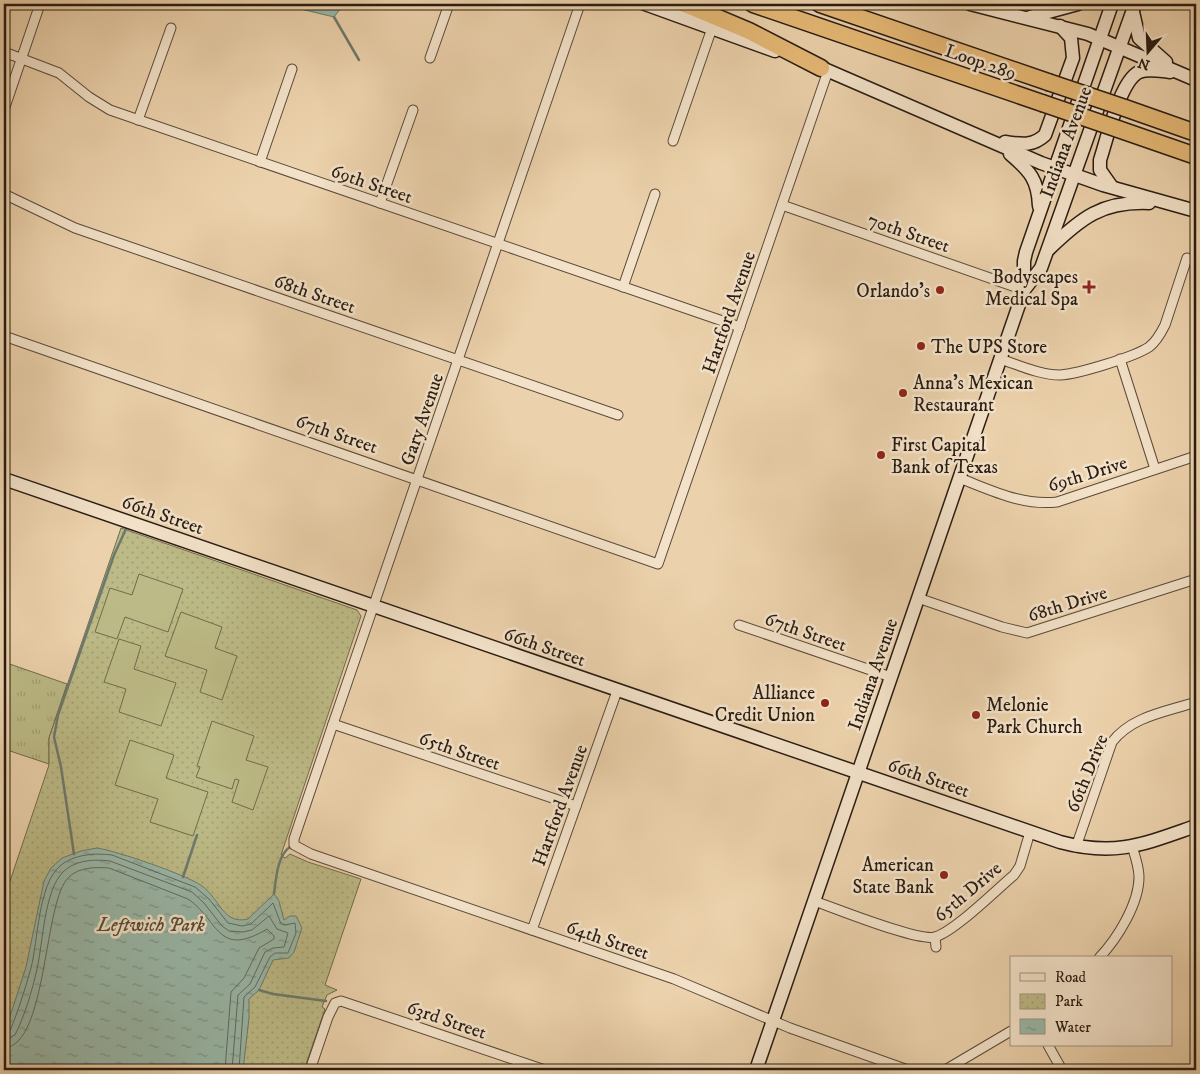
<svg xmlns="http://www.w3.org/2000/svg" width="1200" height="1074" font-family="'IM FELL DW Pica',serif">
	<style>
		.grass { fill: url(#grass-tufts); stroke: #726b4c }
		.park { fill: url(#park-dots); stroke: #726b4c }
		.pitch { fill: #bcba86; stroke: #726b4c }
		.water { fill: url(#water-ripples); stroke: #6c7a6d }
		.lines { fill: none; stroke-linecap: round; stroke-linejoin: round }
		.shore { stroke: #616a5e; stroke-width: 1 }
		.stream { stroke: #6c7a6d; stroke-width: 2.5 }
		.street-casing { stroke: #5a4a39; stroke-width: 11 }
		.secondary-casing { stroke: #291c13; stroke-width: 15 }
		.highway-casing { stroke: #291c13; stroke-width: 19 }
		.street { stroke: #f3e2c9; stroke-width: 9 }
		.secondary { stroke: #f3e2c9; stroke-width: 12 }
		.highway { stroke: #e6b976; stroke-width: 16 }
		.highway-bridge-casing { stroke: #291c13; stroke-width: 19; stroke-linecap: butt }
		.highway-bridge { stroke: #e6b976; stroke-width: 16 }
		.poi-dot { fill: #8f2418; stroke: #f3e2c9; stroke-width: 2 }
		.labels { text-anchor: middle; stroke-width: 5; stroke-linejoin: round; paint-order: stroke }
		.street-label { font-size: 19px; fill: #291c13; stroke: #f3e2c9 }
		.poi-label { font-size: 19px; fill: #291c13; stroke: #f3e2c9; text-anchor: end }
		.park-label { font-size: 19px; font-style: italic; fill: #554b36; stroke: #f3e2c9 }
	</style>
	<defs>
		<pattern id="grass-tufts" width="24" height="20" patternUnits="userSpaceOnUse" patternTransform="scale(1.25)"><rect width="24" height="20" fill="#bcba86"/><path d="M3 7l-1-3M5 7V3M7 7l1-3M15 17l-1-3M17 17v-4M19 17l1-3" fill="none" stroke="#a29f73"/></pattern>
		<pattern id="park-dots" width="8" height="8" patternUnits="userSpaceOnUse" patternTransform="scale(1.25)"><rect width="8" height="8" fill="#bcba86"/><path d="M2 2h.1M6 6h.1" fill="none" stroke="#a29f73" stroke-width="1.8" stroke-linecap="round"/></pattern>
		<pattern id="water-ripples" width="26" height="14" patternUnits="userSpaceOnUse" patternTransform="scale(1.25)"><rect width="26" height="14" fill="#99b8a9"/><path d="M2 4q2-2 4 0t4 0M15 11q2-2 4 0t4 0" fill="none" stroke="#7d9588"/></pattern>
	</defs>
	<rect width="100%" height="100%" fill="#ecd2ac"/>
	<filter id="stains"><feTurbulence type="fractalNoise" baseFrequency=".004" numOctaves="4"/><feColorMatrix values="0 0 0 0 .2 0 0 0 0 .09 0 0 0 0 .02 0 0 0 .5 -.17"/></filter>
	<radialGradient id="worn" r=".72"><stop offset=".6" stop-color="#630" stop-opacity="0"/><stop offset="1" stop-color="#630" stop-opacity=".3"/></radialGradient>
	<polygon class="grass" points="4,662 67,684 49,738 49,764 4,749"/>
	<polygon class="park" points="121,528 357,610 361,616 281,855 285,858 290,854 308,862 361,879 325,985 337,990 327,995 322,1007 325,1009 304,1070 4,1070 4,899 49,765 49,738"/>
	<g class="pitch">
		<polygon points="139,574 183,589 168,632 125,617 117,639 95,632 110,588 132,595"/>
		<polygon points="181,612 222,627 215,648 237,656 222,700 200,692 207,670 165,656"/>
		<polygon points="119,639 141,646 134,669 176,683 161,726 119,712 126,689 104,682"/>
		<polygon points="212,721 254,736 246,760 268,767 253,810 232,802 239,780 235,779 232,789 196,777 200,767 197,766"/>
		<polygon points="130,740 174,755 166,778 208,792 193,836 150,822 158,799 115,785"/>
	</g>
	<g class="water">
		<polygon points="280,4 344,4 334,17"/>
		<path d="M 97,848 C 117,851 187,875 202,886 C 220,899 223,925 248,919 L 274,894 L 279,901 L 284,920 L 290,916 L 296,916 L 302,928 L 294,952 L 289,958 L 273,960 L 259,990 L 249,999 L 249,1018 L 243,1070 L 4,1070 L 4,1035 L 26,967 L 44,881 L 51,868 L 62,858 L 81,851 Z"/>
	</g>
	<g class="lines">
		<g class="shore">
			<path d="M 4,1034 L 10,1031 C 18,1011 25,990 31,968 C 38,941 38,885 60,866 C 74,854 95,853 112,855 L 195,887 L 209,899 L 228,923 L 242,926 L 251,924 L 273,903 L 281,924 L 285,925 L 295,923 L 296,933 L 288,953 L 275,953 L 270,957 L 255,987 L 244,997 L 239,1070"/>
			<path d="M 4,1040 L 15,1035 C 25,1015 32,991 37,969 C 43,943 44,891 63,872 C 75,860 94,859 110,861 L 192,892 L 204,903 L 222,926 L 229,931 L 243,932 L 252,930 L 269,916 L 277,929 L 288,933 L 284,947 L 273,948 L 265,952 L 250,984 L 238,995 L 232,1070"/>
			<path d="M 4,1048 C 48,1046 43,900 69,877 C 79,867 96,867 109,868 L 188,899 C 219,920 217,959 267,929 L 274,936 L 274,939 L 259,948 L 244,978 L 231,992 L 225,1070"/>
		</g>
		<g class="stream">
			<polyline points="200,4 214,4"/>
			<polyline points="334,17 359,60"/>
			<polyline points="74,854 61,767 54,737 58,715 114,555 126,529"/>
			<polyline points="183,877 197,835"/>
			<path d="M 274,894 C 276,879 277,855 291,846"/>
			<polyline points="259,990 273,994 326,1001"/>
		</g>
		<g class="street-casing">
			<g id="street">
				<polyline points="580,4 333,724 294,839 294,845 311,854 674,979 790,1028 908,1070"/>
				<polyline points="4,52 59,73 89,97 110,110 740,327"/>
				<polyline points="430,58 449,4"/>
				<polyline points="4,110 40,4"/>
				<polyline points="138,120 171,28"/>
				<polyline points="673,141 712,28"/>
				<polyline points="260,162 292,69"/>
				<polyline points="4,194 75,228 618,415"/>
				<polyline points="380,203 413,110"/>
				<polyline points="782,205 1024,290"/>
				<polyline points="623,287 655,194"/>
				<polyline points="4,336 658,564 828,71"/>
				<path d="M 1000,359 C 1019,365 1040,375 1060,375 C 1078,374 1134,357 1149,347 C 1156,342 1161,333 1165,325 L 1187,258"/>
				<polyline points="1120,359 1155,469"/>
				<path d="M 959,478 C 991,490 1022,506 1057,502 L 1196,456"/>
				<polyline points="918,598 1002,627 1027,633 1196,579"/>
				<polyline points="739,625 891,677"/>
				<polyline points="333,724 576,806"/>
				<path d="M 1076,847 L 1112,742 C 1132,716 1166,712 1196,702"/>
				<path d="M 814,901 C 835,908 918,942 935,937 C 955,931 996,890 1014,875 L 1020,866 L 1030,832"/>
				<polyline points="532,930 617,691"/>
				<polyline points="935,937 936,947"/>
				<path d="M 1099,958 C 1117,939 1139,904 1139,877 C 1139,867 1135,856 1132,846"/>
				<polyline points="1048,1045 1062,1070"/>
				<polyline points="310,1070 328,1017 335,1003 341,1001 545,1070"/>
				<polyline points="945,1070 1011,1031"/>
			</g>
		</g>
		<g class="secondary-casing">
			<g id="secondary">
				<polyline points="645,4 775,51"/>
				<polyline points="970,4 1088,34 1196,80"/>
				<polyline points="1133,12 1139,38 1166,62"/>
				<polyline points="1030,17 1078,4"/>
				<polyline points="815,65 1041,163 1103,185 1196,211"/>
				<path d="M 1005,142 C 1021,144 1032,147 1045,135 L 1073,58 L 1071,38 L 1060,26"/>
				<path d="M 1010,154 C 1030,171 1038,180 1039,206"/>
				<path d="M 1112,187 L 1100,170 L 1100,160 C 1107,139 1120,81 1139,72 C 1149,68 1160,71 1170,72"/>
				<path d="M 1049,249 C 1081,218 1102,201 1149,203"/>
				<polyline points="1024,290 1024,261 1026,252 1112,4"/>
				<path d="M 4,479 L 1060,842 C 1116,857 1144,844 1196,826"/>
				<polyline points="756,1070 1024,290 1041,268 1135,4"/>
			</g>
		</g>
		<g class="highway-casing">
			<g id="highway">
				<polyline points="685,4 749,31 821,68"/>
				<polyline points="753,4 1042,103"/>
				<polyline points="820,4 1048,82"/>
				<polyline points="1125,108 1196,133"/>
				<polyline points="1118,129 1196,156"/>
			</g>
		</g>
		<use href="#street" class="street"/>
		<use href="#secondary" class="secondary"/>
		<use href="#highway" class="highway"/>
		<g class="highway-bridge-casing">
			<g id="highway-bridge">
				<polyline points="1048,82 1125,108"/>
				<polyline points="1042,103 1118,129"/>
			</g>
		</g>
		<use href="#highway-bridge" class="highway-bridge"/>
	</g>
	<g class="poi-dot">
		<path d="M1086.5 279.5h5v5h5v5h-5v5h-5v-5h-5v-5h5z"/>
		<circle cx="940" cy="290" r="5"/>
		<circle cx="921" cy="346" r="5"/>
		<circle cx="903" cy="393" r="5"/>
		<circle cx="881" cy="455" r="5"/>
		<circle cx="825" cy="703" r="5"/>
		<circle cx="976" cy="715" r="5"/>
		<circle cx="944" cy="875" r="5"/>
	</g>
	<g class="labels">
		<g class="street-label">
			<text transform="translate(981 61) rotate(19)" y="7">Loop 289</text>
			<text transform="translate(1065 142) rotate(-70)" y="7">Indiana Avenue</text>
			<text transform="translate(372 183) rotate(19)" y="7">69th Street</text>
			<text transform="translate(909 232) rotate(19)" y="7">70th Street</text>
			<text transform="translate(315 293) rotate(19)" y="7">68th Street</text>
			<text transform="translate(728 312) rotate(-71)" y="7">Hartford Avenue</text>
			<text transform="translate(421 419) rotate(-71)" y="7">Gary Avenue</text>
			<text transform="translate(337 433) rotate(19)" y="7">67th Street</text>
			<text transform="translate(1087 473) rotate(-17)" y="7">69th Drive</text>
			<text transform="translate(163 514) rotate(19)" y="7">66th Street</text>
			<text transform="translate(1067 603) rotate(-17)" y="7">68th Drive</text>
			<text transform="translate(806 631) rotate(19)" y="7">67th Street</text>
			<text transform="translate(545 646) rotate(19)" y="7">66th Street</text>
			<text transform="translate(872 674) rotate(-71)" y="7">Indiana Avenue</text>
			<text transform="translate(460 750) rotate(19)" y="7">65th Street</text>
			<text transform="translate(1086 773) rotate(-68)" y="7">66th Drive</text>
			<text transform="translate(929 777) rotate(19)" y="7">66th Street</text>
			<text transform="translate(559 805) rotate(-70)" y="7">Hartford Avenue</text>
			<text transform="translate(967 891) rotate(-40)" y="7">65th Drive</text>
			<text transform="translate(608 939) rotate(19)" y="7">64th Street</text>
			<text transform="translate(447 1019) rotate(19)" y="7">63rd Street</text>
		</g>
		<g class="poi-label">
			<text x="1078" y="283">Bodyscapes<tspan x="1078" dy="22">Medical Spa</tspan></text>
			<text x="930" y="297">Orlando's</text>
			<text x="931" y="353" text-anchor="start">The UPS Store</text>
			<text x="913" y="389" text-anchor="start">Anna's Mexican<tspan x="913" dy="22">Restaurant</tspan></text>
			<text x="891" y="451" text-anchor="start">First Capital<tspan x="891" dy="22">Bank of Texas</tspan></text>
			<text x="815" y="699">Alliance<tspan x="815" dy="22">Credit Union</tspan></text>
			<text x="986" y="711" text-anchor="start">Melonie<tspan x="986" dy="22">Park Church</tspan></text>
			<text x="934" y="871">American<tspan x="934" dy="22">State Bank</tspan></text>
		</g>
		<g class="park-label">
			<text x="151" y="931">Leftwich Park</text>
		</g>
	</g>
	<rect width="1200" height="1074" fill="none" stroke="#ecd2ac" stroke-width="20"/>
	<rect x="5" y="5" width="1190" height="1064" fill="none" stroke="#291c13" stroke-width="2.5"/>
	<rect x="10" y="10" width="1180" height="1054" fill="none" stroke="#291c13"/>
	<rect x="1010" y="956" width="162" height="90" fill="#f3e2c9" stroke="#a29380"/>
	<rect x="1020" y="973" width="25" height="8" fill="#f3e2c9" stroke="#a29380"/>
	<text x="1055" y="982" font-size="15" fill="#291c13">Road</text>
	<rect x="1020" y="994" width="25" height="15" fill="url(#park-dots)" stroke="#a29380"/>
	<text x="1055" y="1006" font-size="15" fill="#291c13">Park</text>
	<rect x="1020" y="1019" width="25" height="15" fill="url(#water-ripples)" stroke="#a29380"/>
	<text x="1055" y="1032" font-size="15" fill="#291c13">Water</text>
	<g transform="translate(1148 52) rotate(199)" stroke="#f3e2c9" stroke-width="4" paint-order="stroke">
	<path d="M0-4L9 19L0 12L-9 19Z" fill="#291c13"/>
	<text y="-8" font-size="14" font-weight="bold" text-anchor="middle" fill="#291c13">N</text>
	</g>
	<rect width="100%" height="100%" filter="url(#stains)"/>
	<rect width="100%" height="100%" fill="url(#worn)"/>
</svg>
